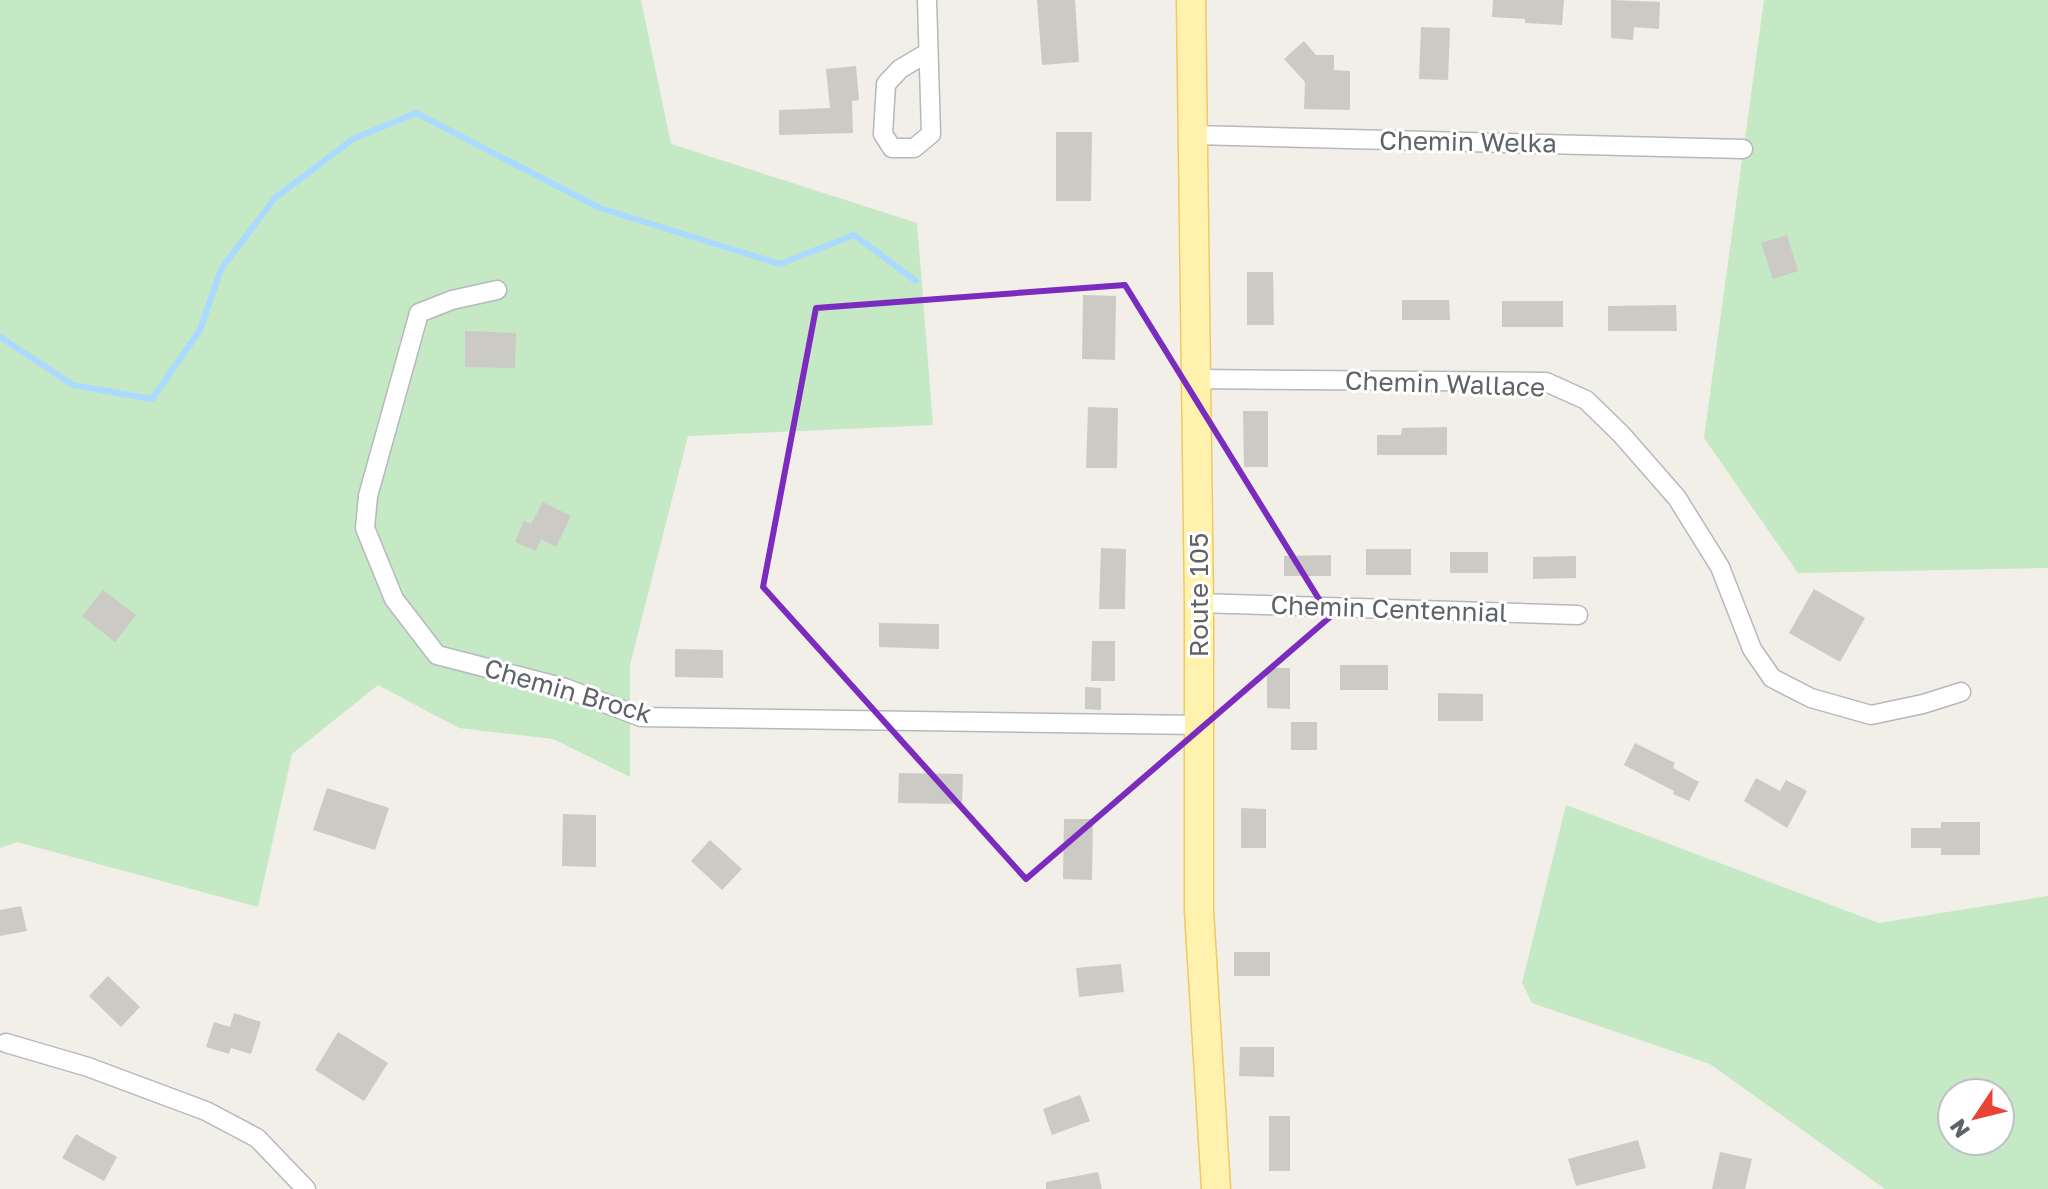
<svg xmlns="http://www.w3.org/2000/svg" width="2048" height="1189" font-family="'Golos Text',sans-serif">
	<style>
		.green { fill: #c5e8c5; fill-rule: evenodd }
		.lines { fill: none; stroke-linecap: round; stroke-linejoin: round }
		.stream { stroke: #aadaff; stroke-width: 6 }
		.building { fill: #cccac5 }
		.minor-casing { stroke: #b5b8bc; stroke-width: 21 }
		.primary-casing { stroke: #f2c960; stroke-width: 31 }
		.minor { stroke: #fff; stroke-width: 18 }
		.primary { stroke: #fff2af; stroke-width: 28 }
		.marked { fill: none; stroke: #7b2cbf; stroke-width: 6; stroke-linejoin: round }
		.labels { text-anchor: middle; stroke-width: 6; stroke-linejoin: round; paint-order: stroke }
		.street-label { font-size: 26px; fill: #5f6368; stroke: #fff }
	</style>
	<rect width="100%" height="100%" fill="#f1efe8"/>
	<g class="green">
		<polygon points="0,0 641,0 671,144 917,223 933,425 688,436 630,665 630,777 553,739 459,728 378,685 292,754 258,907 17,842 0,848"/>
		<polygon points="1764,0 2048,0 2048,568 1798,573 1704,438"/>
		<path d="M 1566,805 L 1879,923 L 2048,896 L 2048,1189 L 1885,1189 L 1710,1064 L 1532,1003 L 1522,983 ZM 1952,1093 L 2000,1093 L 2000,1141 L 1952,1141 Z"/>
	</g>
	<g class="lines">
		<polyline class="stream" points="0,337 73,385 152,399 200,330 221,269 275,198 353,139 416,113 600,208 780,264 854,235 916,281"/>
	</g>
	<g class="building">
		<polygon points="1037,0 1075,0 1079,62 1042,65"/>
		<polygon points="1493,0 1564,0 1562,25 1525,23 1525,19 1492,17"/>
		<polygon points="1611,0 1660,2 1659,29 1634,27 1633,40 1611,38"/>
		<polygon points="1421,27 1450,28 1448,80 1419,79"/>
		<polygon points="1304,41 1316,55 1334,55 1334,70 1350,71 1350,110 1304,109 1305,82 1284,59"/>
		<polygon points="856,66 859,100 852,101 853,133 779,135 779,110 830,108 826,69"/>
		<polygon points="1056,132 1092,132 1091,201 1056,201"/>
		<polygon points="1787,235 1798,271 1773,279 1761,243"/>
		<polygon points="1247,272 1273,272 1274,325 1247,325"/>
		<polygon points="1083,295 1116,296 1115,360 1082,359"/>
		<polygon points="1402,300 1449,300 1450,320 1402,320"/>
		<rect x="1502" y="301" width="61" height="26"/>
		<polygon points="1676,305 1677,331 1608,331 1608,306"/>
		<polygon points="465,331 516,333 515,368 465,367"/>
		<polygon points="1088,407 1118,408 1117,468 1086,468"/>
		<polygon points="1243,411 1268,411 1268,467 1244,467"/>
		<polygon points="1447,427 1447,455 1377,455 1377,435 1401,435 1402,428"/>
		<polygon points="543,502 571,516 556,547 541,539 536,551 515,542 524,521 531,524"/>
		<polygon points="1101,548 1126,549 1125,609 1099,609"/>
		<rect x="1366" y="549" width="45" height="26"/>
		<rect x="1450" y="552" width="38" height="21"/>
		<polygon points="1331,555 1331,576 1284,576 1284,556"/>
		<polygon points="1576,556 1576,578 1533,579 1533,557"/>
		<polygon points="1814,589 1865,618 1840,662 1789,633"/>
		<polygon points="103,590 136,615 115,642 82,616"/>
		<polygon points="879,623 939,624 939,649 879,647"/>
		<polygon points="1092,641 1115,641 1115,681 1091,681"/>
		<polygon points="675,649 723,650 723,678 675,677"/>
		<rect x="1340" y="665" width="48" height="25"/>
		<polygon points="1267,668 1290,668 1290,709 1267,708"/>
		<polygon points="1085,687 1101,688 1101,710 1085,709"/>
		<polygon points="1438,693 1483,694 1483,721 1438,721"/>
		<rect x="1291" y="722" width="26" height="28"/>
		<polygon points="1635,743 1675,763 1673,768 1699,782 1689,801 1673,794 1674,791 1624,765"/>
		<polygon points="899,773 963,774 962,804 898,803"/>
		<polygon points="1756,778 1780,791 1786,780 1807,791 1787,828 1744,801"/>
		<polygon points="327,788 389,808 375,850 313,830"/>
		<polygon points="1241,808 1266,809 1266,848 1241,848"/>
		<polygon points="563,814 596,815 596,867 562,866"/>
		<polygon points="1064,819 1093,819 1092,880 1063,879"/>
		<polygon points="1941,822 1980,822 1980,855 1941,855 1941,848 1911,848 1911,828 1941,828"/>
		<polygon points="710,840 742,869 722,890 691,861"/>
		<polygon points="21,906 27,931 0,936 0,910"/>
		<rect x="1234" y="952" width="36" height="24"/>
		<polygon points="1121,964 1124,992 1079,997 1076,968"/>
		<polygon points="108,976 140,1007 121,1027 89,996"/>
		<polygon points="234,1013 261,1022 251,1054 231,1048 229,1054 206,1047 214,1022 230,1027"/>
		<polygon points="338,1032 388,1063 364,1101 315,1070"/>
		<polygon points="1240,1047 1274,1047 1274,1077 1239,1076"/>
		<polygon points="1080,1095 1090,1121 1052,1135 1043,1109"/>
		<rect x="1269" y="1116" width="21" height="55"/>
		<polygon points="76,1134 117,1157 104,1181 62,1158"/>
		<polygon points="1638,1140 1646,1168 1576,1186 1568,1159"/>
		<polygon points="1720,1152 1752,1159 1745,1189 1712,1189"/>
		<polygon points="1098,1172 1102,1189 1046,1189 1046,1182"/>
	</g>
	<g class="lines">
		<g class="minor-casing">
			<g id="minor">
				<polyline points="927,0 931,134 914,148 892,148 883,134 886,84 900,69 927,53"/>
				<polyline points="1194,135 1743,149"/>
				<polyline points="497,290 452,300 419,313 368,496 365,528 394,599 437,655 565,688 641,717 1199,725"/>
				<polyline points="1196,379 1546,382 1586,400 1621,434 1677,498 1720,567 1752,649 1772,678 1811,698 1871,715 1923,704 1961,692"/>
				<polyline points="1199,603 1578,615"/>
				<polyline points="6,1043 88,1067 206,1111 257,1138 306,1189"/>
			</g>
		</g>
		<g class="primary-casing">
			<polyline id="primary" points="1191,0 1199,603 1199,911 1216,1189"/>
		</g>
		<use href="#minor" class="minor"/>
		<use href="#primary" class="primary"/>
	</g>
	<path class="marked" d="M 1125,285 L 1330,617 L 1026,879 L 763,587 L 816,308 Z"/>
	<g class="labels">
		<g class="street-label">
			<text transform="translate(1468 142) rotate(1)" y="9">Chemin Welka</text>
			<text transform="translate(1445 384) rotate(2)" y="9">Chemin Wallace</text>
			<text transform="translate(1199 595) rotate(-90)" y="9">Route 105</text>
			<text transform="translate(1389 609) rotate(2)" y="9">Chemin Centennial</text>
			<text transform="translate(568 691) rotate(16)" y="9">Chemin Brock</text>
		</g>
	</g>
	<g transform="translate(1976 1117) rotate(235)"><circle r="38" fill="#ffffff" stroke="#bfc1c3" stroke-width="2"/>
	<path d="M0-6L14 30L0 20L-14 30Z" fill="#ea4335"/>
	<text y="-12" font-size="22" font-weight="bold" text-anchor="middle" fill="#5f6368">N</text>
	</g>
</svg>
